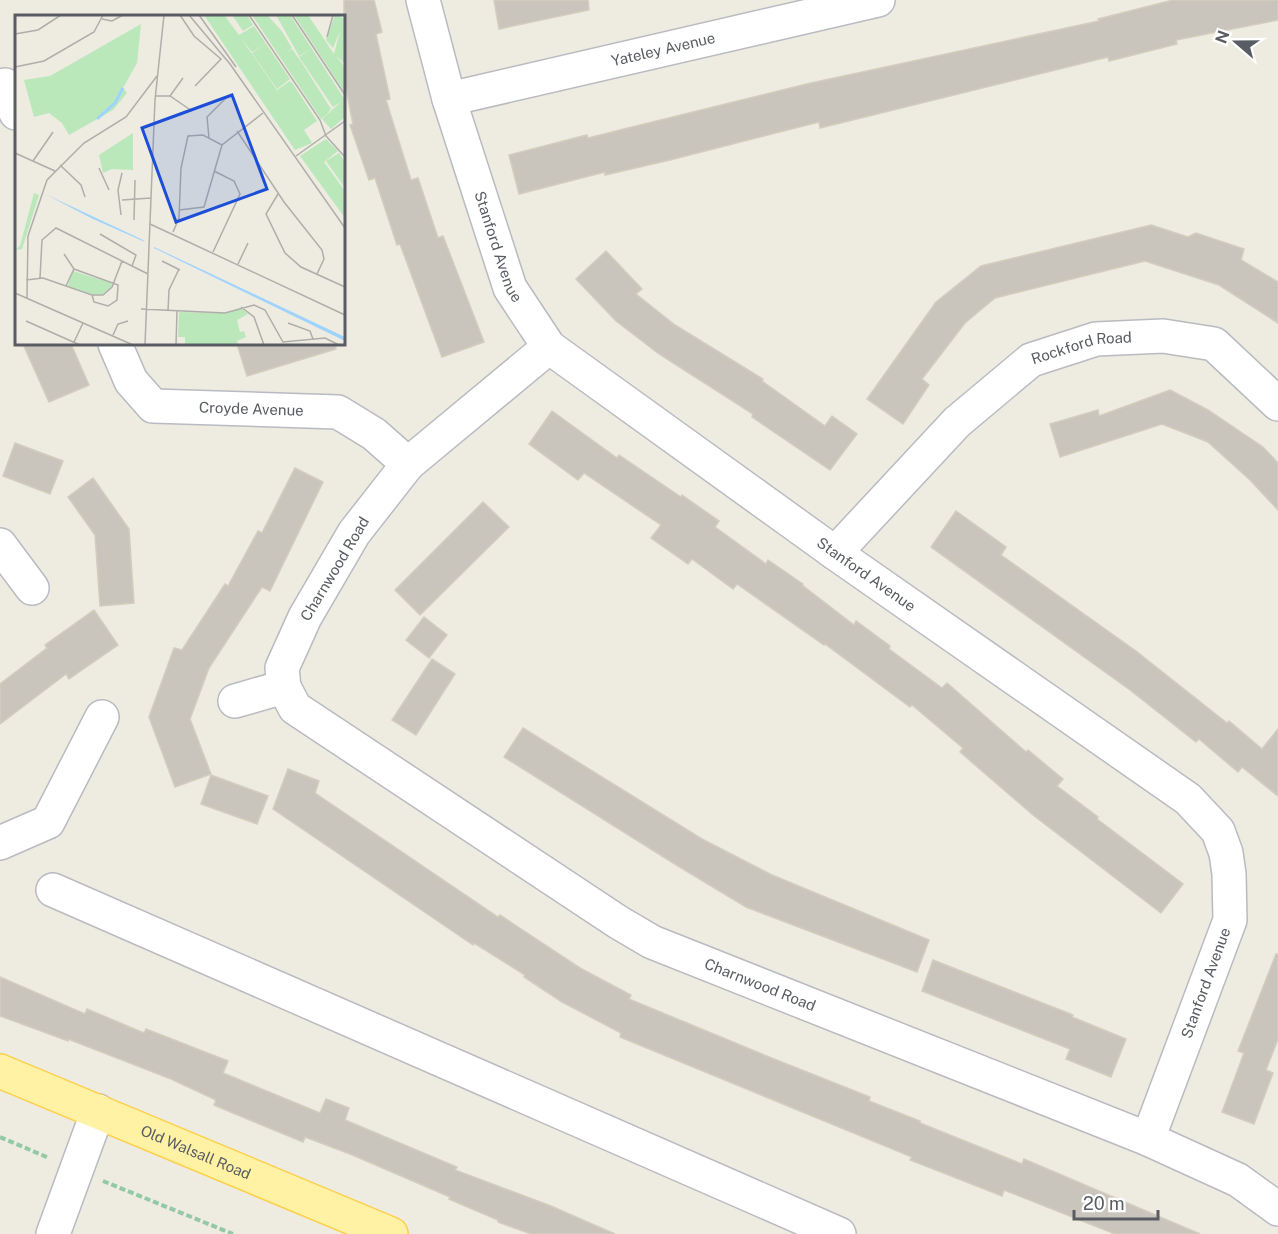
<svg xmlns="http://www.w3.org/2000/svg" width="1278" height="1234" font-family="'Public Sans',sans-serif">
	<style>
		.building { fill: #c9c5bd; stroke: #d3cdbe; stroke-width: 1.5 }
		.lines { fill: none; stroke-linecap: round; stroke-linejoin: round }
		.minor-casing { stroke: #b8bbc1; stroke-width: 36 }
		.major-casing { stroke: #fecf49; stroke-width: 36 }
		.path { stroke: #93c9a4; stroke-width: 4; stroke-dasharray: 6 3; stroke-linecap: butt }
		.minor { stroke: #fff; stroke-width: 33 }
		.major { stroke: #fff2a4; stroke-width: 33 }
		.labels { text-anchor: middle; stroke-width: 6; stroke-linejoin: round; paint-order: stroke }
		.street-label { font-size: 15px; fill: #595d63; stroke: #fff }
		.inset-river { fill: none; stroke: #9fd3ff; stroke-width: 3 }
		.inset-road { fill: none; stroke: #aeaeaa; stroke-width: 1.5 }
		.view { fill: #1d4ed8; fill-opacity: 0.15; stroke: #1d4ed8; stroke-width: 3 }
		.inset-edge { fill: none; stroke: #595d63; stroke-width: 3 }
	</style>
	<rect width="100%" height="100%" fill="#eeebe0"/>
	<g class="building">
		<polygon points="344,0 374,0 382,32 376,34 390,99 386,100 411,180 418,178 438,238 443,236 484,342 442,357 400,244 397,245 375,178 369,180 350,125 353,124 344,78"/>
		<polygon points="494,0 588,0 589,10 499,29"/>
		<polygon points="1173,0 1278,0 1278,20 1176,40 1177,44 1109,61 1108,57 820,128 819,122 670,160 605,175 605,172 519,194 509,155 587,135 588,138 628,128 811,83 1099,21 1098,19"/>
		<polygon points="1151,225 1188,237 1196,233 1244,249 1241,260 1278,282 1278,323 1219,285 1145,261 995,298 965,323 922,379 929,385 903,424 867,399 936,302 981,266"/>
		<polygon points="606,251 642,289 636,294 675,325 763,379 762,381 825,426 832,416 857,434 830,470 752,417 753,414 659,354 616,321 576,279"/>
		<polygon points="23,344 71,344 89,385 49,402"/>
		<polygon points="237,344 335,344 336,349 247,376"/>
		<polygon points="1170,390 1208,410 1263,447 1278,463 1278,510 1250,480 1208,442 1162,424 1060,457 1050,424 1098,410 1099,416"/>
		<polygon points="552,411 617,458 619,455 681,497 682,495 719,521 715,527 766,564 768,560 803,584 802,585 854,625 856,621 890,646 889,649 942,688 947,683 1026,752 1028,750 1063,779 1057,786 1098,817 1097,819 1183,884 1161,913 1033,815 960,752 963,748 912,705 910,707 825,644 824,645 737,584 733,589 692,559 688,564 651,538 661,525 584,473 578,480 529,444"/>
		<polygon points="15,443 63,461 50,494 3,476"/>
		<polygon points="295,468 323,482 270,591 262,587 209,668 190,719 211,774 175,787 149,717 174,648 182,650 225,584 228,586 258,531 262,533"/>
		<polygon points="93,478 129,529 134,603 100,606 95,535 68,497"/>
		<polygon points="483,502 509,527 420,615 395,590"/>
		<polygon points="956,511 1006,547 1001,555 1136,651 1227,723 1229,721 1262,749 1278,729 1278,796 1242,767 1238,772 1199,739 1196,742 1130,690 931,547"/>
		<polygon points="94,610 118,645 69,679 66,674 0,724 0,684 47,648 45,645"/>
		<polygon points="424,617 447,635 429,658 406,640"/>
		<polygon points="432,659 455,674 416,735 392,720"/>
		<polygon points="523,728 702,839 772,875 929,940 917,972 746,907 678,866 504,757"/>
		<polygon points="288,769 319,781 315,793 498,917 500,915 580,968 631,995 629,999 774,1059 870,1097 869,1101 920,1121 920,1123 1022,1164 1024,1159 1200,1234 1115,1234 1004,1190 1002,1196 910,1160 912,1157 620,1037 621,1033 562,1002 524,977 525,975 474,943 473,945 273,809"/>
		<polygon points="211,775 268,796 257,824 201,804"/>
		<polygon points="1276,954 1278,954 1278,1039 1266,1070 1273,1073 1254,1124 1222,1112 1244,1053 1238,1051"/>
		<polygon points="933,960 1073,1015 1072,1017 1126,1039 1111,1077 1066,1059 1070,1049 922,991"/>
		<polygon points="0,977 85,1014 87,1009 144,1033 146,1029 228,1061 223,1073 320,1113 326,1099 349,1108 345,1120 457,1167 455,1170 551,1206 615,1234 531,1234 498,1222 498,1220 449,1199 450,1197 350,1154 305,1137 303,1142 257,1123 214,1105 216,1100 171,1079 68,1039 68,1041 0,1016"/>
	</g>
	<g class="lines">
		<g class="minor-casing">
			<g id="minor">
				<path id="s1" d="M 423,0 L 449,99 L 510,288 L 549,347 L 835,553 L 1188,799 L 1218,831 L 1226,853 L 1229,874 L 1230,920 L 1148,1139"/>
				<polyline points="5,85 16,113"/>
				<path id="s2" d="M 449,99 L 878,0"/>
				<path id="s3" d="M 115,344 L 131,381 L 153,406 L 338,412 L 374,434 L 408,464"/>
				<path id="s4" d="M 549,347 L 408,464 L 354,533 L 305,617 L 282,668 L 284,687 L 295,708 L 618,922 L 652,942 L 1148,1139 L 1238,1180 L 1278,1209"/>
				<polyline points="0,545 32,588"/>
				<path id="s5" d="M 835,553 L 957,422 L 1031,360 L 1096,339 L 1163,336 L 1214,344 L 1278,404"/>
				<polyline points="235,701 284,687"/>
				<polyline points="0,843 48,822 102,717"/>
				<polyline points="53,890 839,1234"/>
				<polyline points="53,1234 98,1111"/>
			</g>
		</g>
		<g class="major-casing">
			<g id="major">
				<path id="s6" d="M 0,1071 L 391,1234"/>
			</g>
		</g>
		<g class="path">
			<polyline points="0,1137 49,1158"/>
			<polyline points="103,1181 233,1234"/>
		</g>
		<use href="#minor" class="minor"/>
		<use href="#major" class="major"/>
	</g>
	<g class="labels">
		<g class="street-label">
			<text dy="5" stroke="none"><textPath href="#s2" startOffset="220">Yateley Avenue</textPath></text>
			<text dy="5" stroke="none"><textPath href="#s1" startOffset="258">Stanford Avenue</textPath></text>
			<text dy="5" stroke="none"><textPath href="#s5" startOffset="328">Rockford Road</textPath></text>
			<text dy="5" stroke="none"><textPath href="#s3" startOffset="172">Croyde Avenue</textPath></text>
			<text transform="translate(335 569) rotate(-59)" y="5">Charnwood Road</text>
			<text dy="5" stroke="none"><textPath href="#s1" startOffset="762">Stanford Avenue</textPath></text>
			<text transform="translate(1206 983) rotate(-70)" y="5">Stanford Avenue</text>
			<text dy="5" stroke="none"><textPath href="#s4" startOffset="1010">Charnwood Road</textPath></text>
			<text dy="5" stroke="none"><textPath href="#s6" startOffset="212">Old Walsall Road</textPath></text>
		</g>
	</g>
	<g transform="translate(15 15)">
		<rect width="330" height="330" fill="#eeebe0"/>
		<path d="M 189,0 L 209,0 L 224,20 L 239,11 L 275,64 L 262,74 L 237,38 L 250,30 L 237,37 L 226,23 L 288,113 L 262,75 L 275,66 L 278,69 L 302,106 L 289,115 L 297,128 L 280,135 ZM 217,0 L 232,0 L 238,10 L 228,16 ZM 237,0 L 252,0 L 266,15 L 277,33 L 271,38 L 277,34 L 287,48 L 316,94 L 312,99 L 306,104 ZM 261,0 L 275,0 L 330,85 L 330,102 L 316,114 L 307,104 L 327,86 L 318,92 L 284,42 L 295,35 L 284,41 ZM 279,0 L 293,0 L 319,39 L 325,16 L 318,33 L 311,25 L 320,0 L 330,0 L 323,1 L 330,4 L 330,49 L 321,41 L 330,52 L 330,78 ZM 126,9 L 122,48 L 108,73 L 112,78 L 98,95 L 54,120 L 47,108 L 34,98 L 19,102 L 9,65 L 35,61 ZM 118,118 L 118,155 L 97,154 L 88,158 L 84,140 ZM 311,124 L 323,136 L 309,147 L 330,176 L 330,203 L 285,141 ZM 324,138 L 330,147 L 330,173 L 311,146 ZM 19,178 L 24,180 L 7,234 L 0,235 L 5,231 ZM 58,256 L 96,268 L 97,271 L 88,279 L 79,280 L 53,271 ZM 226,293 L 233,299 L 222,305 L 225,317 L 229,316 L 231,322 L 222,326 L 223,330 L 170,330 L 170,322 L 163,322 L 164,297 L 210,298 Z" fill="#bae8bb"/>
		<path d="M 30,179 L 128,225 L 130,227 L 76,203 ZM 139,232 L 330,322 L 330,326 L 139,233 Z" fill="#9fd3ff"/>
		<path class="inset-river" d="M 82,104 L 100,88 L 108,73"/>
		<path class="inset-road" d="M 165,0 L 179,21 L 206,44 L 180,71M 174,0 L 215,49 L 330,213M 184,0 L 221,52M 234,0 L 305,105 L 311,121M 277,0 L 330,80M 87,4 L 97,6 L 108,0M 0,19 L 23,15 L 46,0M 312,22 L 318,0M 0,52 L 29,46 L 79,17 L 88,0M 140,81 L 155,81 L 177,96M 155,81 L 168,63M 222,116 L 269,187 L 307,235 L 309,244 L 302,259M 311,121 L 330,142M 194,123 L 192,102 L 211,83M 0,138 L 40,156M 281,141 L 330,106M 18,146 L 38,117M 45,150 L 66,170 L 70,182M 84,153 L 94,175M 263,179 L 251,199 L 270,238 L 286,252 L 330,272M 107,185 L 136,183M 164,195 L 189,192 L 207,130 L 248,98M 106,200 L 103,175 L 107,158M 119,205 L 120,165M 135,209 L 330,300M 158,217 L 164,203 L 166,153 L 173,121 L 188,120 L 207,130M 85,219 L 121,240 L 117,251M 198,237 L 225,179 L 219,166 L 199,156M 49,239 L 59,254M 147,246 L 165,255M 223,249 L 233,228M 25,263 L 27,225 L 41,213 L 133,259M 11,265 L 28,263 L 77,280 L 88,280 L 97,272 L 107,246M 51,271 L 59,254 L 103,270 L 102,285 L 93,291 L 79,287 L 77,280M 0,278 L 118,330M 12,283 L 13,221 L 32,165 L 69,128 L 111,102 L 142,61M 226,292 L 239,302 L 249,330M 126,294 L 210,298 L 239,290 L 250,295 L 268,327 L 310,323 L 324,330M 153,296 L 154,275 L 164,254M 11,306 L 65,330M 273,308 L 295,316 L 298,324M 98,320 L 103,309 L 113,306M 59,327 L 68,308M 130,330 L 140,85 L 149,0M 161,330 L 162,296"/>
		<path class="view" d="M 217,80 L 252,174 L 161,207 L 127,113 Z"/>
		<rect width="330" height="330" class="inset-edge"/>
	</g>
	<g transform="translate(1236 42) rotate(290)" stroke="#ffffff" stroke-width="4.5" paint-order="stroke">
	<path d="M0-4.5L10 22L0 15L-10 22Z" fill="#595d63"/>
	<text y="-9" font-size="16" font-weight="bold" text-anchor="middle" fill="#595d63">N</text>
	</g>
	<path d="M1074 1210v9h84v-9" fill="none" stroke="#595d63" stroke-width="3"/>
	<text x="1083" y="1210" font-size="18" fill="#595d63" stroke="#ffffff" stroke-width="4.5" paint-order="stroke">20 m</text>
</svg>
